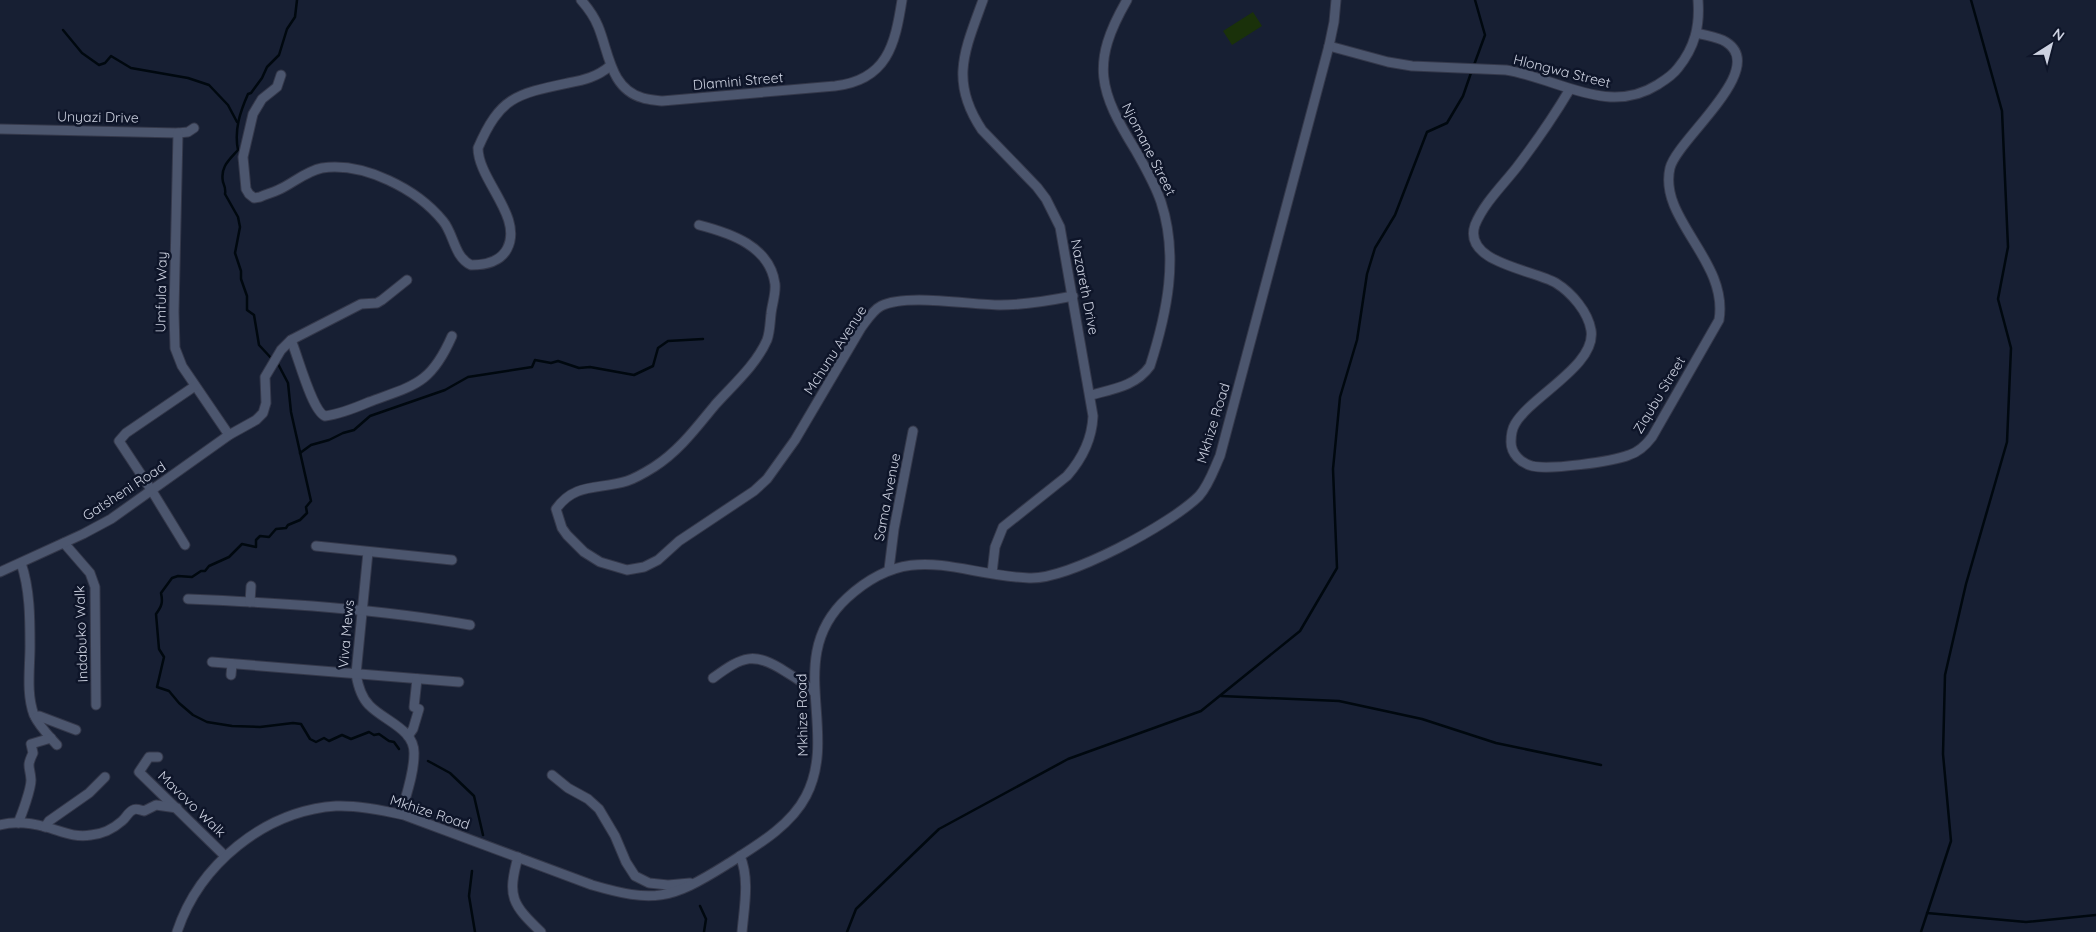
<svg xmlns="http://www.w3.org/2000/svg" width="2096" height="932" font-family="Quicksand,sans-serif">
	<style>
		.green { fill: #1a310a }
		.lines { fill: none; stroke-linecap: round; stroke-linejoin: round }
		.stream { stroke: #00080f; stroke-width: 2.5 }
		.minor-casing { stroke: #34384a; stroke-width: 11 }
		.minor { stroke: #4c566e; stroke-width: 9 }
		.labels { text-anchor: middle; stroke-width: 5; stroke-linejoin: round; paint-order: stroke }
		.street-label { font-size: 14px; fill: #cdd2e1; stroke: #0e1529 }
	</style>
	<rect width="100%" height="100%" fill="#171f33"/>
	<polygon class="green" points="1253,12 1262,26 1232,45 1223,31"/>
	<g class="lines">
		<g class="stream">
			<polyline points="63,30 82,53 99,65 105,63 111,56 131,68 188,78 209,85 228,105 237,122"/>
			<polyline points="1474,65 1485,35 1475,0"/>
			<path d="M 272,359 L 259,345 L 254,315 L 247,310 L 247,296 L 241,279 L 241,271 L 235,253 L 240,227 L 238,217 L 225,194 C 226,189 225,187 223,182 C 220,167 229,160 238,150 C 234,130 240,112 248,94 L 251,93 L 262,78 L 267,67 L 279,55 L 287,29 L 295,17 L 297,0"/>
			<path d="M 277,362 L 288,383 L 291,412 L 311,501 L 306,507 L 307,513 L 300,520 L 288,525 L 286,528 L 276,529 L 269,537 L 260,536 L 256,540 L 256,547 L 242,544 L 229,557 L 209,566 L 205,571 L 201,571 L 192,577 L 178,576 L 172,578 L 161,593 C 163,602 162,606 156,614 L 159,649 L 164,657 L 157,687 L 169,691 L 179,703 L 193,715 L 207,722 L 232,726 L 260,727 L 293,723 L 301,724 L 310,739 L 316,742 L 324,738 L 329,741 L 342,735 L 351,739 L 369,732 L 374,735 L 379,734 L 389,741 L 394,742 L 399,749"/>
			<polyline points="300,453 311,445 329,440 343,433 354,430 370,416 445,390 468,377 532,367 535,360 551,363 558,361 579,368 590,367 634,375 653,366 658,348 668,341 703,339"/>
			<polyline points="1221,696 1339,701 1422,719 1496,743 1601,765"/>
			<polyline points="428,761 450,773 474,796 483,835"/>
			<polyline points="472,871 469,896 475,932"/>
			<polyline points="700,906 706,919 704,932"/>
			<polyline points="1927,913 2026,922 2096,915"/>
			<polyline points="847,932 856,909 939,829 1068,759 1201,711 1300,631 1337,568 1333,469 1340,397 1357,340 1367,274 1375,248 1395,215 1427,132 1447,123 1463,96 1472,70"/>
			<polyline points="1921,932 1951,841 1943,754 1945,675 1966,584 2007,442 2011,348 1998,299 2008,247 2002,111 1971,0"/>
		</g>
		<g class="minor-casing">
			<g id="minor">
				<path d="M 581,0 C 588,8 594,16 598,26 C 609,52 610,89 643,98 C 649,100 656,100 662,101 L 835,86 C 887,80 895,45 902,0"/>
				<path d="M 983,0 C 965,50 949,81 982,130 L 1037,187 L 1046,199 L 1060,227 L 1093,416 C 1092,439 1082,459 1067,476 L 1003,527 L 995,547 L 992,573"/>
				<path d="M 1329,46 L 1388,62 L 1412,66 L 1506,70 C 1557,78 1608,116 1657,85 C 1665,80 1672,76 1678,68 C 1695,47 1700,26 1698,0"/>
				<path d="M 281,75 L 277,87 L 262,99 L 253,114 L 243,157 L 246,189 L 249,194 L 254,198 L 260,197 C 266,194 272,193 278,190 C 292,184 306,171 322,168 C 364,162 417,189 443,221 C 454,234 454,257 471,265 C 485,265 500,262 507,249 C 524,217 478,180 478,148 C 500,97 516,94 568,83 C 584,80 597,77 610,66"/>
				<path d="M 1570,89 C 1554,116 1536,142 1517,167 C 1503,185 1484,203 1475,225 C 1462,263 1535,270 1556,283 C 1572,293 1588,312 1591,330 C 1597,365 1531,396 1515,424 C 1512,429 1511,436 1511,442 C 1511,454 1521,463 1532,466 C 1550,470 1611,462 1629,455 C 1639,452 1646,445 1652,437 L 1719,320 C 1729,261 1658,219 1670,168 C 1677,139 1769,69 1726,42 C 1718,37 1707,36 1697,33"/>
				<polyline points="0,129 178,133 188,132 194,128"/>
				<polyline points="178,133 174,312 175,348 182,366 229,435"/>
				<path d="M 699,225 C 730,233 770,246 775,284 C 776,294 772,304 771,314 C 770,322 770,332 767,340 C 756,365 733,385 715,405 C 696,428 679,451 654,467 C 646,472 636,478 627,481 C 599,490 575,482 556,509 L 562,528 L 567,535 L 584,552 L 600,562 L 627,570 L 644,567 L 658,560 L 679,541 L 754,491 L 767,479 L 795,440 L 861,328 C 867,320 873,310 881,306 C 906,293 971,305 1000,305 C 1025,305 1048,301 1073,296"/>
				<path d="M 291,340 C 298,356 312,411 325,416 C 340,414 355,408 369,402 C 415,385 431,384 452,336"/>
				<path d="M 1091,395 C 1113,389 1136,386 1150,366 C 1167,313 1179,257 1161,202 C 1155,184 1145,167 1136,151 C 1099,91 1090,64 1127,0"/>
				<polyline points="64,543 90,573 95,587 96,705"/>
				<polyline points="185,545 152,491 119,441 126,433 195,386"/>
				<polyline points="316,546 452,560"/>
				<path d="M 368,552 L 356,674 C 358,686 361,697 369,705 C 384,721 415,729 414,754 C 414,774 406,795 401,814"/>
				<path d="M 21,563 C 30,589 30,619 30,646 C 30,668 26,694 34,715 C 39,726 49,736 57,745"/>
				<polyline points="889,569 894,529 913,431"/>
				<polyline points="0,572 83,534 111,519 229,435 256,420 263,413 266,403 265,377 281,350 291,340 361,304 377,303 382,300 407,280"/>
				<path d="M 188,599 C 282,603 378,609 470,625"/>
				<polyline points="250,602 251,586"/>
				<polyline points="212,662 459,682"/>
				<polyline points="231,675 232,664"/>
				<path d="M 713,678 C 743,656 754,651 786,672 C 796,678 806,684 814,692"/>
				<polyline points="36,718 39,716 76,730"/>
				<polyline points="408,736 413,729 419,709 414,707 417,679"/>
				<polyline points="158,757 149,757 139,772 225,856"/>
				<polyline points="552,775 568,788 588,799 599,809 615,836 626,862 635,876 649,883 668,885 690,883"/>
				<path d="M 18,823 C 22,814 31,789 31,780 C 30,765 26,768 33,753 L 31,744 L 51,738"/>
				<path d="M 0,825 C 15,821 31,823 46,827 C 61,831 74,838 91,835 C 102,834 113,829 122,821 C 126,818 128,812 133,810 C 136,808 140,810 144,811 L 156,805 L 177,808"/>
				<polyline points="45,827 49,821 89,793 105,777"/>
				<path d="M 740,856 C 750,879 744,908 742,932"/>
				<path d="M 518,857 C 507,897 512,904 541,932"/>
				<path d="M 177,932 C 199,865 264,811 336,806 C 358,805 382,810 404,815 L 592,885 C 654,903 670,900 726,865 C 754,847 790,827 806,796 C 840,731 783,657 847,598 C 911,539 956,575 1029,578 C 1068,580 1171,524 1199,496 C 1209,485 1214,469 1220,456 L 1329,46 L 1334,22 L 1336,0"/>
			</g>
		</g>
		<use href="#minor" class="minor"/>
	</g>
	<g class="labels">
		<g class="street-label">
			<text transform="translate(1562 71) rotate(14)" y="5">Hlongwa Street</text>
			<text transform="translate(738 81) rotate(-5)" y="5">Dlamini Street</text>
			<text transform="translate(98 117) rotate(1)" y="5">Unyazi Drive</text>
			<text transform="translate(1149 149) rotate(63)" y="5">Njomane Street</text>
			<text transform="translate(1085 287) rotate(79)" y="5">Nazareth Drive</text>
			<text transform="translate(161 292) rotate(-89)" y="5">Umfula Way</text>
			<text transform="translate(835 350) rotate(-57)" y="5">Mchunu Avenue</text>
			<text transform="translate(1659 395) rotate(-59)" y="5">Ziqubu Street</text>
			<text transform="translate(1213 423) rotate(-73)" y="5">Mkhize Road</text>
			<text transform="translate(124 491) rotate(-33)" y="5">Gatsheni Road</text>
			<text transform="translate(887 497) rotate(-79)" y="5">Sama Avenue</text>
			<text transform="translate(81 634) rotate(-92)" y="5">Indabuko Walk</text>
			<text transform="translate(346 634) rotate(-85)" y="5">Viva Mews</text>
			<text transform="translate(802 715) rotate(-91)" y="5">Mkhize Road</text>
			<text transform="translate(192 804) rotate(44)" y="5">Mavovo Walk</text>
			<text transform="translate(430 812) rotate(18)" y="5">Mkhize Road</text>
		</g>
	</g>
	<g transform="translate(2051 45) rotate(36)" stroke="#0e1529" stroke-width="4" paint-order="stroke">
	<path d="M0-4L9 19L0 12L-9 19Z" fill="#cdd2e1"/>
	<text y="-8" font-size="14" font-weight="bold" text-anchor="middle" fill="#cdd2e1">N</text>
	</g>
</svg>
